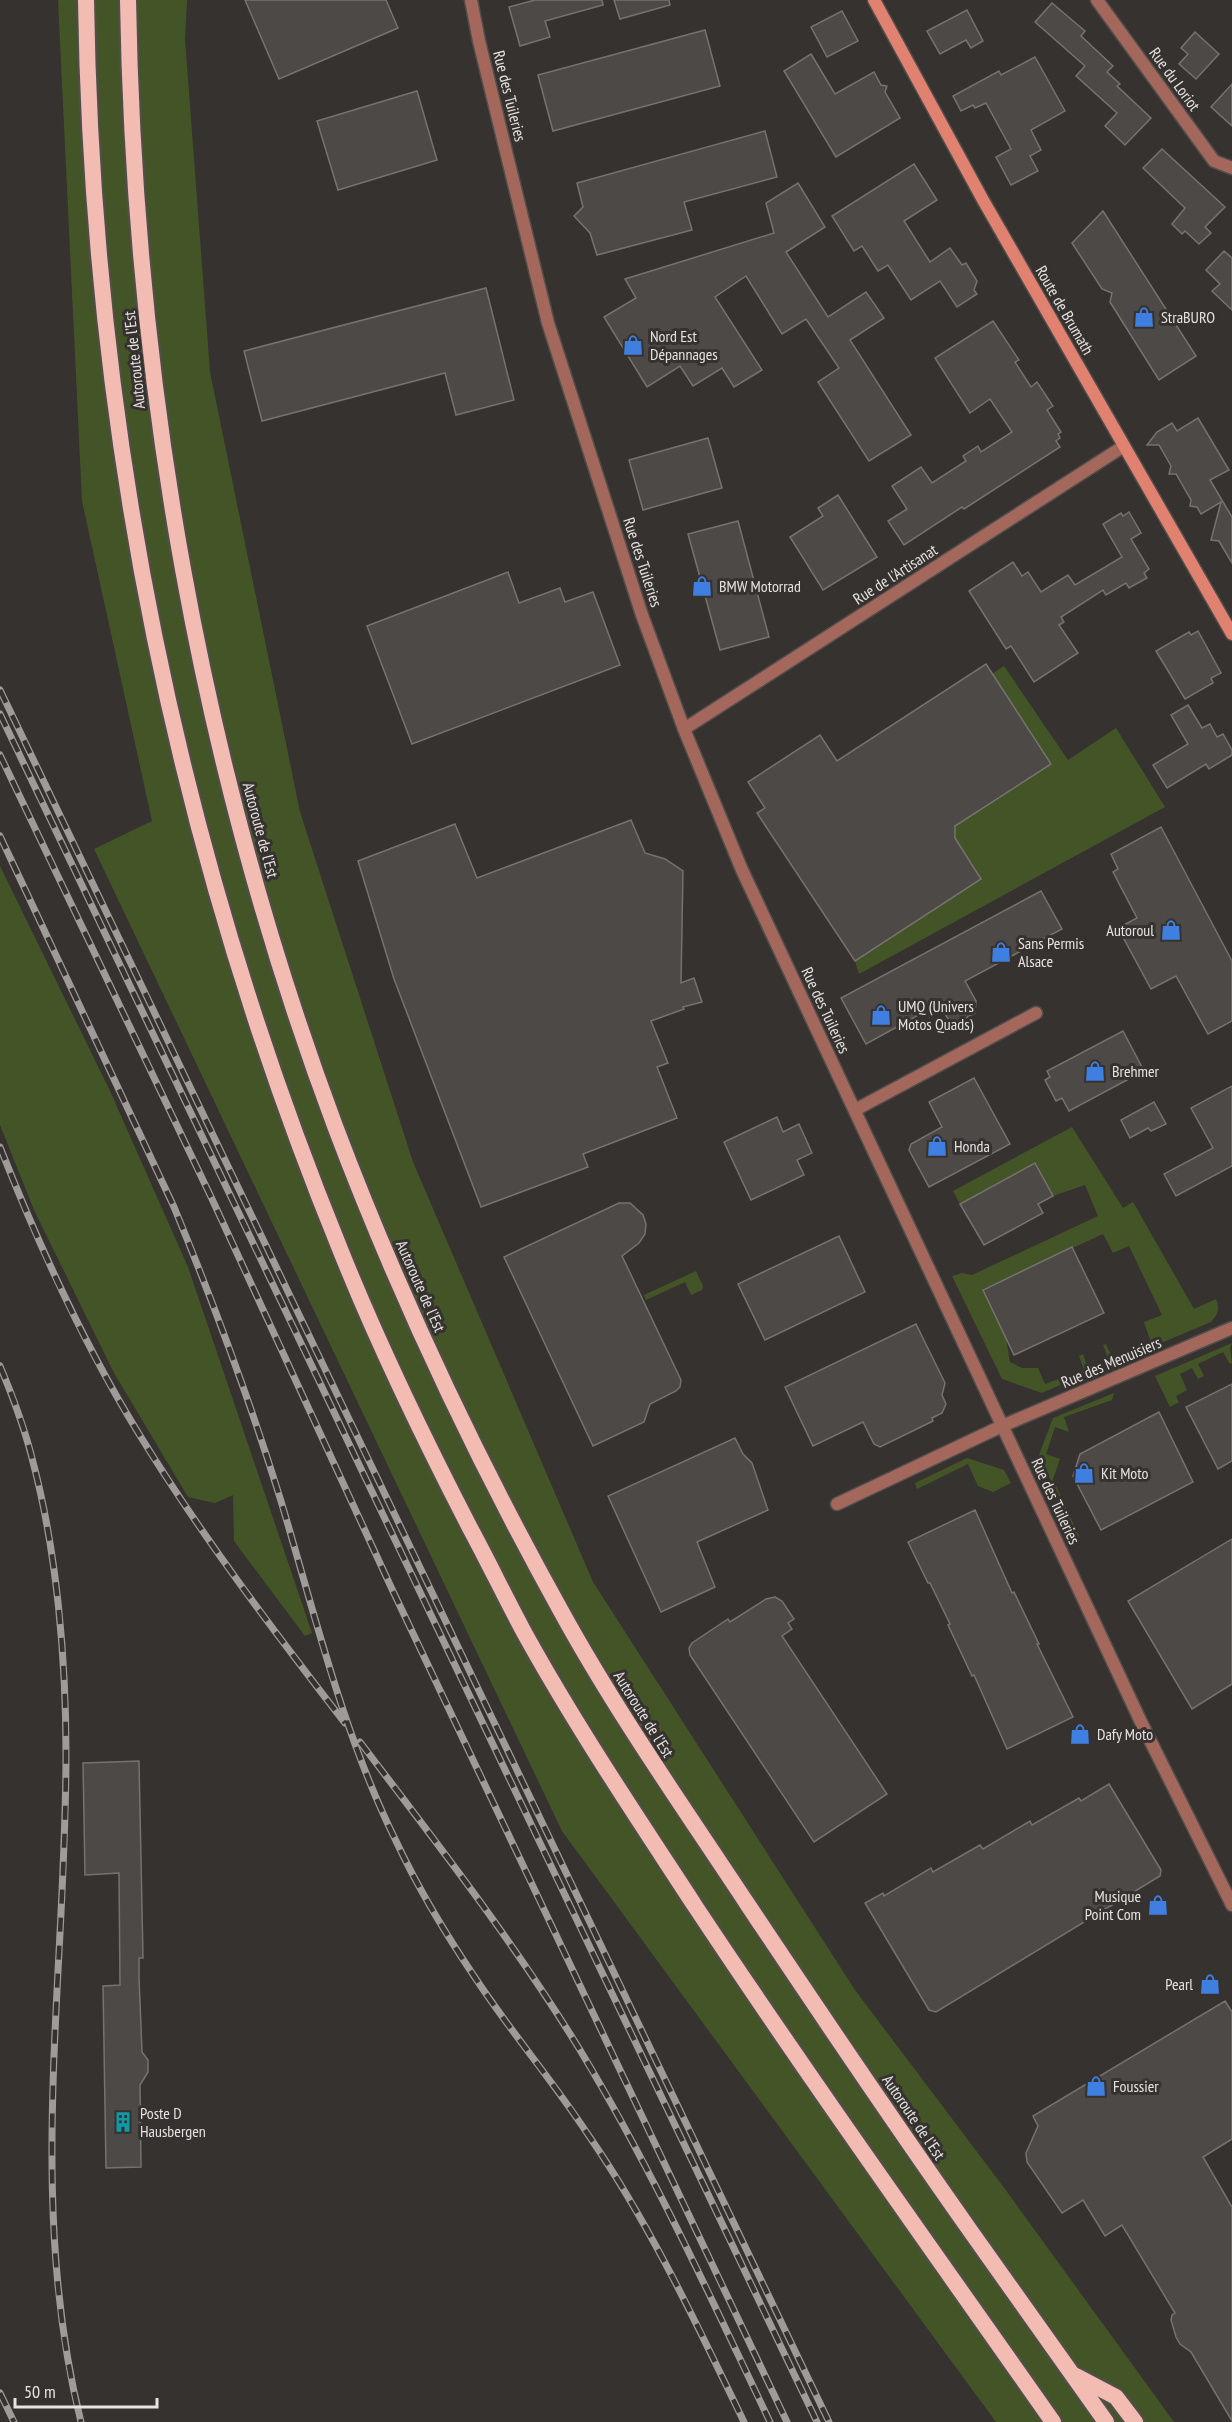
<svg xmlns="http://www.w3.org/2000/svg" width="1232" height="2422" font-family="'PT Sans Narrow',sans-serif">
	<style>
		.grass { fill: #435527 }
		.building { fill: #4d4946; stroke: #76726f; stroke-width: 1.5 }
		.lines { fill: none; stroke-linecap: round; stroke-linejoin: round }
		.minor-casing { stroke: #524e4c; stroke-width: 15 }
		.tertiary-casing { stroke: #524e4c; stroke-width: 15 }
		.secondary-casing { stroke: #524e4c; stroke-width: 15 }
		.trunk-casing { stroke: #524e4c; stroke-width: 20 }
		.minor { stroke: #a3675c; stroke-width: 12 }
		.tertiary { stroke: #a3675c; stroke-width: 12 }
		.secondary { stroke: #e18271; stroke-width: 12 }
		.trunk { stroke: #f2bcb3; stroke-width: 16 }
		.rail-casing { stroke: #9e9b99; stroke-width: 7 }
		.rail { stroke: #363230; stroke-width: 4.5; stroke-dasharray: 14; stroke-linecap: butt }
		.labels { text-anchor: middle; stroke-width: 6; stroke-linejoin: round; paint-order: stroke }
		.street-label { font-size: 16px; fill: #e6e3e2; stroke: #363230 }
		.poi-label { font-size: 16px; fill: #e6e3e2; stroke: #363230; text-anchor: start }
	</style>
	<rect width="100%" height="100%" fill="#363230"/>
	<g class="grass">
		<polygon points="58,0 187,0 185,39 210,372 300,812 413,1162 593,1582 855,1990 1005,2189 1174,2422 996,2422 562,1831 94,849 152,821 82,501"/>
		<polygon points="1004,666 1068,760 1116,728 1165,807 859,974 855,961 981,879 949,830 1051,764 992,674"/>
		<polygon points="0,866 110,1091 188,1267 312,1633 305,1636 234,1541 233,1495 215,1503 188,1497 114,1373 34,1210 0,1125"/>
		<path d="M 1072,1127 L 1123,1208 L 1133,1202 L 1194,1309 L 1216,1299 C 1220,1309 1218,1314 1211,1322 L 1118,1361 L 1109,1360 L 1103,1345 L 1106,1344 L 1112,1358 L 1151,1343 L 1144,1322 L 1162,1315 L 1129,1246 L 1113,1253 L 1103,1234 L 983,1289 L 1006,1338 L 1010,1362 L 1022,1368 L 1038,1368 L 1045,1384 L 1084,1370 L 1079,1356 L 1083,1354 L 1088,1369 L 1087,1373 L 1042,1393 L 1002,1379 L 952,1276 L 962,1273 L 972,1275 L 1098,1216 L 1085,1185 L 1053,1196 L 1034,1163 L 960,1204 L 953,1191 Z"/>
		<polygon points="696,1271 703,1286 702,1290 691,1295 685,1282 646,1300 644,1295"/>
		<polygon points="1232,1343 1230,1348 1232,1363 1230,1364 1223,1352 1198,1364 1204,1376 1198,1379 1192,1368 1180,1374 1187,1390 1176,1396 1179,1402 1170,1407 1155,1376"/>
		<polygon points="1114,1393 1112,1400 1064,1417 1069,1432 1055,1427 1046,1454 1060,1459 1053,1479 1079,1536 1077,1537 1039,1455 1053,1418"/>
		<polygon points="967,1458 1004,1470 1011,1483 993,1492 978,1486 968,1464 917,1489 915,1483"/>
	</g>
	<g class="building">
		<polygon points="245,0 386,0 398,28 279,79"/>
		<polygon points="535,0 602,0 603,5 545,21 550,37 520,46 509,7"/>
		<polygon points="614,0 669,0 670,5 620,19"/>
		<polygon points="1052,3 1085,31 1081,36 1113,66 1107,72 1120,84 1117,86 1151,118 1125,145 1105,126 1117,113 1076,76 1085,66 1035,22"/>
		<polygon points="967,10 983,41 971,48 966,40 940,54 927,31"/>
		<polygon points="842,11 858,41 827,57 811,27"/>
		<polygon points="705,30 720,86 553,131 538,75"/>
		<polygon points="1195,32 1219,54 1196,79 1179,64 1188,54 1181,48"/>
		<polygon points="811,54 835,94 874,72 881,85 887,86 885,92 900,118 836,157 784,71"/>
		<polygon points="1035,57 1065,111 1031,130 1041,150 1030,156 1038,171 1011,185 996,157 1011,149 986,103 975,108 973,105 961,111 953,96 999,71 1001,75"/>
		<polygon points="1232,84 1232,126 1211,107"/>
		<polygon points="417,91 437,160 338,190 317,121"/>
		<polygon points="765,131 777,177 684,202 692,230 597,255 590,233 574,216 583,207 577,183"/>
		<polygon points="1162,149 1225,207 1205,227 1211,233 1199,244 1185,231 1182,234 1172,224 1185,208 1143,168"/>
		<polygon points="914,164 937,200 904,221 930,262 950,248 962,265 966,263 977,281 974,290 977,294 957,307 940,281 911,300 888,265 878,271 862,246 854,251 832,216"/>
		<polygon points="798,183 825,227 786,252 828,317 866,292 884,318 850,340 911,435 869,461 818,382 839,368 806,319 782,334 746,276 715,297 762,370 734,387 722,368 693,386 680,366 647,387 604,317 636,298 625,279 774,233 766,203"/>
		<polygon points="1103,211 1196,356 1159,380 1110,302 1112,293 1102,289 1072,243"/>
		<polygon points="1224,251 1232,258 1232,310 1212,291 1220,284 1206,270"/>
		<polygon points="486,288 514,400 456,415 445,373 262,421 244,351"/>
		<polygon points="993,321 1019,360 1015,362 1031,387 1037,382 1053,406 1047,410 1061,432 1058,434 1060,438 1056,441 1060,447 964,509 962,507 904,545 888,521 907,509 892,486 921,467 932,483 966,461 963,456 978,446 981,452 1012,432 990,399 970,413 935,358"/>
		<polygon points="1198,418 1229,470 1210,480 1232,517 1232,563 1219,541 1211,540 1221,502 1201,514 1197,507 1190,506 1191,500 1176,474 1169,474 1171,466 1159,445 1147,445 1157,432 1172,423 1177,431"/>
		<polygon points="708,438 722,488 643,510 629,460"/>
		<polygon points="838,495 877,557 823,590 790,537 823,516 818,508"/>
		<polygon points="1129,512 1141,533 1131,539 1149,569 1144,573 1147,578 1129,588 1126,583 1106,595 1103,590 1061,617 1064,622 1059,625 1078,653 1034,682 1011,646 1006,649 969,591 1013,562 1022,576 1028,572 1041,592 1068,575 1075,585 1122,557 1103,524 1121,513 1123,516"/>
		<polygon points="738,521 769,637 720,650 688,534"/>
		<polygon points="508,572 519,603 560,588 565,602 593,592 620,665 412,744 367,626"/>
		<polygon points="1198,631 1221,673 1211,678 1213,683 1185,699 1156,651 1189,632 1191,635"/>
		<polygon points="986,664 1051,764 955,826 955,838 981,879 855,961 757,813 765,808 748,782 820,735 837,761"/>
		<polygon points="1188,705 1202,728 1210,724 1217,737 1223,734 1232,750 1232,755 1209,769 1206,764 1167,788 1153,765 1188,744 1171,715"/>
		<polygon points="631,820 645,853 665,859 683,871 681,983 694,978 702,1002 683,1007 684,1009 651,1021 668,1063 657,1067 677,1118 583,1154 588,1167 481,1207 394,979 358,861 455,824 477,878"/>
		<polygon points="1161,827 1232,961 1232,1021 1208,1034 1176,976 1151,989 1118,928 1137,918 1113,872 1118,869 1111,854"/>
		<polygon points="1041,891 1062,929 965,981 976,1001 975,1013 952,1026 943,1010 930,1017 926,1011 866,1044 841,998"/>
		<polygon points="1123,1031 1144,1071 1069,1111 1062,1098 1056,1101 1045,1080 1050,1077 1047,1071"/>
		<polygon points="974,1078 1010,1144 929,1187 909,1150 911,1144 942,1127 929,1102"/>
		<polygon points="1232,1086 1232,1166 1176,1196 1164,1174 1213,1148 1191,1108"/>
		<polygon points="1154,1102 1166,1124 1151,1131 1148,1128 1130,1138 1121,1120"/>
		<polygon points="777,1117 783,1132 799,1124 812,1153 797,1160 804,1175 751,1200 724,1142"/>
		<polygon points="1035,1163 1053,1196 1038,1204 1043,1213 984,1245 960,1204"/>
		<polygon points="619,1203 630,1203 643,1215 646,1224 645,1234 639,1243 622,1256 681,1380 680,1387 676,1391 650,1404 644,1422 593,1446 504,1257"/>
		<polygon points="839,1236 865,1292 765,1340 738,1284"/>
		<polygon points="1072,1247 1104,1313 1014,1355 983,1290"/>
		<polygon points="916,1324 945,1383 942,1395 946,1404 942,1413 932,1418 933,1421 880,1447 874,1444 863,1422 813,1446 785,1387"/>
		<polygon points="1232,1384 1232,1461 1218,1469 1186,1407"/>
		<polygon points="1159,1412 1193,1482 1101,1530 1073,1476 1080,1454"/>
		<polygon points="735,1438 743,1454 752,1463 768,1510 697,1542 715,1587 661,1612 608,1496"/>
		<polygon points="975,1510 1012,1593 1014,1592 1039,1644 1037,1644 1073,1717 1007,1749 974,1675 972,1676 948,1625 950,1624 930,1583 928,1583 908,1542"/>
		<polygon points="1232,1539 1232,1684 1192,1709 1128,1601"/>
		<polygon points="775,1597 782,1601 794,1619 788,1623 792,1629 782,1636 887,1794 814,1842 690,1655 689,1648 692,1643 728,1619 730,1622 766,1599"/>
		<polygon points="139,1761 143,1958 139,1958 139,1977 142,2052 148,2060 148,2072 140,2085 141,2167 106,2168 103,1986 120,1985 119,1873 85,1875 83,1763"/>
		<polygon points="1109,1784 1161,1870 1160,1876 936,2012 929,2010 865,1903 883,1893 884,1896 931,1868 933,1872 980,1845 983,1849 1030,1821 1032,1825 1079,1798 1081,1801"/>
		<polygon points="1225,2001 1232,2012 1232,2139 1203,2157 1232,2207 1232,2421 1191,2352 1180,2344 1176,2337 1171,2320 1172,2315 1175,2313 1122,2225 1105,2236 1083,2200 1062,2213 1027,2162 1026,2153 1038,2126 1033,2116"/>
	</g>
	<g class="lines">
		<g class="minor-casing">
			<g id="minor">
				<polyline points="1097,0 1214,161 1232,168"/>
				<polyline points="684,729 1124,446"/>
				<polyline points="855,1110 1036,1013"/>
				<polyline points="837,1504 1002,1426 1232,1328"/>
			</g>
		</g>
		<g class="tertiary-casing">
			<polyline id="tertiary" points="471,0 479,41 548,323 642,615 684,729 742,870 1141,1722 1232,1905"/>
		</g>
		<g class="secondary-casing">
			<polyline id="secondary" points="874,0 983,200 1232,634"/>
		</g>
		<g class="trunk-casing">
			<g id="trunk">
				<path d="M 86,0 C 92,429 178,852 340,1249 C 378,1344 423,1437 470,1528 C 489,1563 506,1599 525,1634 C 577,1728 637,1817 695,1906 C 811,2081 933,2251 1053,2422"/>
				<path d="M 128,0 C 134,382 201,768 335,1126 C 398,1293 475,1456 561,1611 C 617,1713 684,1808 748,1905 C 822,2016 897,2127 974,2236 C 1018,2298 1062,2360 1106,2422"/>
				<polyline points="1076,2376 1116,2397 1135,2422"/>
			</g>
		</g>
		<use href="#minor" class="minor"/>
		<use href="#tertiary" class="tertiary"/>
		<use href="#secondary" class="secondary"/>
		<use href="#trunk" class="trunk"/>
		<g class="rail-casing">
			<g id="rail">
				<polyline points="0,690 829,2422"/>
				<polyline points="0,714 817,2422"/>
				<polyline points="0,755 212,1199 391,1587 787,2422"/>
				<path d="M 0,836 L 174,1207 C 214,1304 250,1401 281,1501 C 315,1615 343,1734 396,1841 C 418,1888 445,1933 474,1976 C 510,2031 553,2081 589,2136 C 651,2226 697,2325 744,2422"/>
				<path d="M 0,1147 C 39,1246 83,1343 139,1434 C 201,1535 273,1630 345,1723"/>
				<path d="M 0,1366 C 13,1397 25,1429 33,1462 C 57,1553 66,1660 66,1754 C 66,1977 26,2202 81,2422"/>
				<path d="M 360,1742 C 436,1842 514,1942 580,2050 C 652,2169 710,2296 770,2422"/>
				<polyline points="0,2393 14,2422"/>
			</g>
		</g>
		<use href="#rail" class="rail"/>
	</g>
	<defs>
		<g id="shop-bare" transform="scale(1.62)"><path d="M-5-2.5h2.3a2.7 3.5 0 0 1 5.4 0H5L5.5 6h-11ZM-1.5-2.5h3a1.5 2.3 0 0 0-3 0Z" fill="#3f7fe0" stroke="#363230" stroke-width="2.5" paint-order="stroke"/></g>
		<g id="building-bare" transform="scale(1.62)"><path d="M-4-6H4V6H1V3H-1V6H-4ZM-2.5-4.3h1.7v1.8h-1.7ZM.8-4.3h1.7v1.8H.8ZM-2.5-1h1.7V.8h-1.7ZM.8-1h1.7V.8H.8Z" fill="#0f9aa8" stroke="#363230" stroke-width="2.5" paint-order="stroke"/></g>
	</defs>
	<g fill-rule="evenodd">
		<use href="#shop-bare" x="1144" y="317"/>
		<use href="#shop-bare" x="633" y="345"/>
		<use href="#shop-bare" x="702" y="586"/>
		<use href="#shop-bare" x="1171" y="930"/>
		<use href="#shop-bare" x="1001" y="952"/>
		<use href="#shop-bare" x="881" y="1015"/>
		<use href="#shop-bare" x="1095" y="1071"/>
		<use href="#shop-bare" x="937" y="1146"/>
		<use href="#shop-bare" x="1084" y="1473"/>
		<use href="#shop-bare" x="1080" y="1734"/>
		<use href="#shop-bare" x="1158" y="1905"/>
		<use href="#shop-bare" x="1210" y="1984"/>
		<use href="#shop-bare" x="1096" y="2086"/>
		<use href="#building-bare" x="123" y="2122"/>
	</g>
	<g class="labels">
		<g class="street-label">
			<text transform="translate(1175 79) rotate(54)" y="6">Rue du Loriot</text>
			<text transform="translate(510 96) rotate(76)" y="6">Rue des Tuileries</text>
			<text transform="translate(1065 310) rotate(60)" y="6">Route de Brumath</text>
			<text transform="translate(134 360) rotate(-96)" y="6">Autoroute de l’Est</text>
			<text transform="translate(643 562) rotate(72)" y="6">Rue des Tuileries</text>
			<text transform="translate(895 574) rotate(-33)" y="6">Rue de l'Artisanat</text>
			<text transform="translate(261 830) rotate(75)" y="6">Autoroute de l’Est</text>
			<text transform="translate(826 1010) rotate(65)" y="6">Rue des Tuileries</text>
			<text transform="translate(421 1286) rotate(66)" y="6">Autoroute de l’Est</text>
			<text transform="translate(1111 1362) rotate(-23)" y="6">Rue des Menuisiers</text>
			<text transform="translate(1056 1501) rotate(65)" y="6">Rue des Tuileries</text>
			<text transform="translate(644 1714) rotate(58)" y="6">Autoroute de l’Est</text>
			<text transform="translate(914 2117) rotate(56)" y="6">Autoroute de l’Est</text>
		</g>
		<g class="poi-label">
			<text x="1161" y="323">StraBURO</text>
			<text x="650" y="342">Nord Est<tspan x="650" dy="18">Dépannages</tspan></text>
			<text x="719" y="592">BMW Motorrad</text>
			<text x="1154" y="936" text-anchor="end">Autoroul</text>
			<text x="1018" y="949">Sans Permis<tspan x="1018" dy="18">Alsace</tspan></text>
			<text x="898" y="1012">UMQ (Univers<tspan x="898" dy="18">Motos Quads)</tspan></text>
			<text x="1112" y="1077">Brehmer</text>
			<text x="954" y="1152">Honda</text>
			<text x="1101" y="1479">Kit Moto</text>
			<text x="1097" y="1740">Dafy Moto</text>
			<text x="1141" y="1902" text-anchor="end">Musique<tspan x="1141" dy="18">Point Com</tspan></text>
			<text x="1193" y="1990" text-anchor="end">Pearl</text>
			<text x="1113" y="2092">Foussier</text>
			<text x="140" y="2119">Poste D<tspan x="140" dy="18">Hausbergen</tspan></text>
		</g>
	</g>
	<path d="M15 2398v9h142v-9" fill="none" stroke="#e6e3e2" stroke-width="3"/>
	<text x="24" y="2398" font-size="18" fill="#e6e3e2" stroke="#363230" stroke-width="4.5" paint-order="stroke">50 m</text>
</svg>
